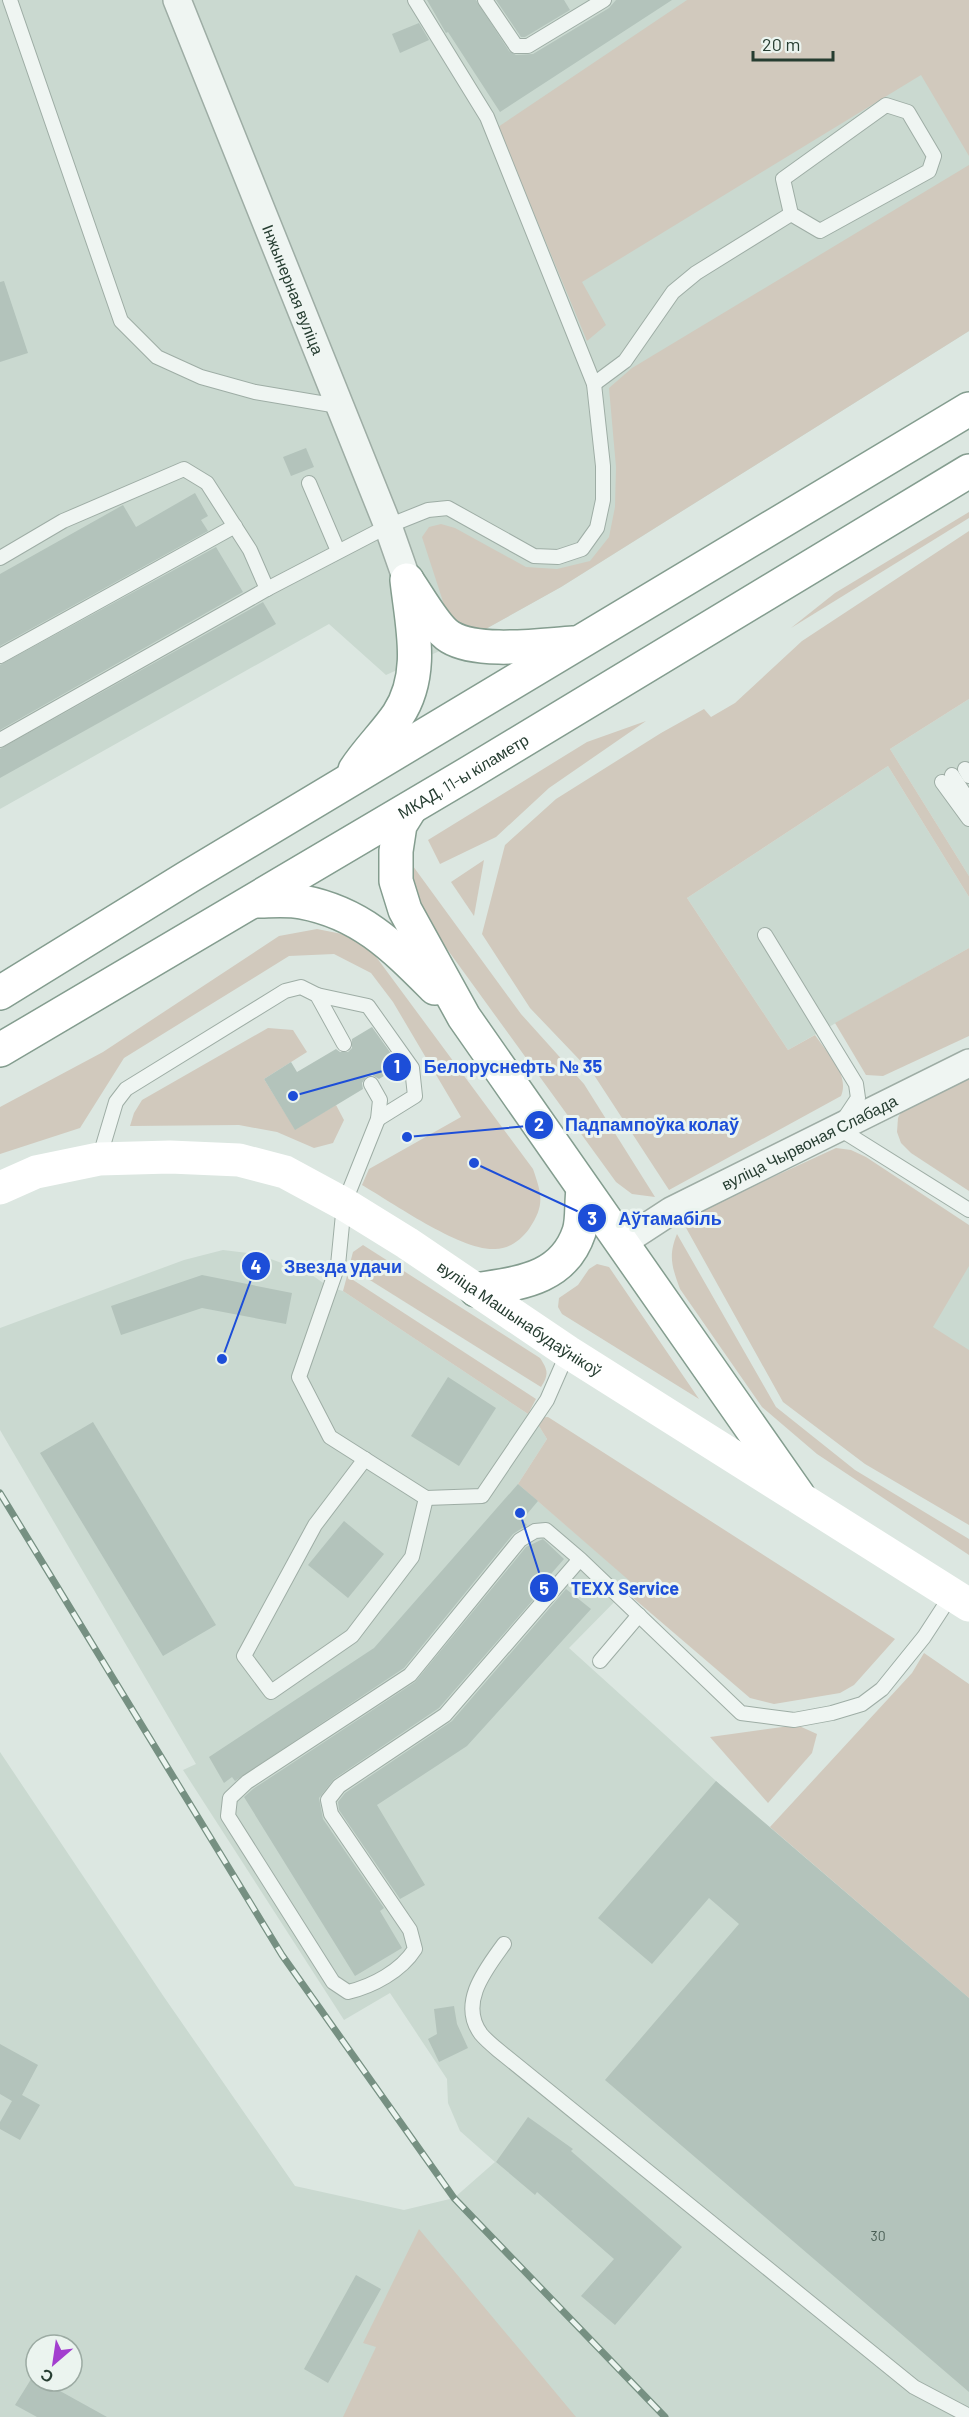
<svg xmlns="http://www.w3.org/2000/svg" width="969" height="2417" font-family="Barlow,sans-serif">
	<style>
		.built { fill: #cad9d0; fill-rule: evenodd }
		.green { fill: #d1c9bd }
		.building { fill: #b3c3bb }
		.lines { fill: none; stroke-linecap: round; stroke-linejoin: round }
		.lane-casing { stroke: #9eada5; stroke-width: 16 }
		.street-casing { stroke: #9eada5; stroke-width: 30 }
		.highway-casing { stroke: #849d8f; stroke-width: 36 }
		.lane { stroke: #eff5f2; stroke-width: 14 }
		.street { stroke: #eff5f2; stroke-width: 27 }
		.secondary { stroke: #fff; stroke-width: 33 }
		.highway { stroke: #fff; stroke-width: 33 }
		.rail-casing { stroke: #769082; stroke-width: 7 }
		.rail { stroke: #ebf4ef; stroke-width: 4.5; stroke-dasharray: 14; stroke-linecap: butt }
		.labels { text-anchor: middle; stroke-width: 6; stroke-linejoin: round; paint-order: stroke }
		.number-label { font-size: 14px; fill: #495e54 }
		.street-label { font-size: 16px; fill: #263d31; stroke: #ebf4ef }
		.leader { fill: none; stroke: #1d4ed8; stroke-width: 2 }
		.callout-dot { fill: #1d4ed8; stroke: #ebf4ef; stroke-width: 2 }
		.mark-label { font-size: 18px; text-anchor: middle; font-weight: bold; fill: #fff }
		.callout-label { font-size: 18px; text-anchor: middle; font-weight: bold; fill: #1d4ed8; stroke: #ebf4ef; stroke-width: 6; stroke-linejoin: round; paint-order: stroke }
	</style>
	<rect width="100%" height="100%" fill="#dce7e1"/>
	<g class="built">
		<polygon points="0,0 969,0 969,331 561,587 473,636 386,675 329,624 0,809"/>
		<polygon points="969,699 969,876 890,749"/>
		<polygon points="888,766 969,897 969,948 788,1050 687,898"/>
		<path d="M 223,1250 L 257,1254 L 309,1273 L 329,1287 L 343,1291 L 534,1418 L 547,1439 L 518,1484 L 633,1583 L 569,1648 L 716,1781 L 969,1998 L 969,2417 L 0,2417 L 0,1752 L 164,1997 L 295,2186 L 404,2210 L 454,2198 L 495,2162 L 460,2131 L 448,2103 L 447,2079 L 390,1993 L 344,2020 L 183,1770 L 196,1764 L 0,1430 L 0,1328 L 184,1260 ZM 36,2345 L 72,2345 L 72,2381 L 36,2381 Z"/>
		<polygon points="969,1260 969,1359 924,1332"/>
	</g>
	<g class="green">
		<polygon points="687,0 969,0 969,156 921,75 582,282 606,325 587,341 498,127"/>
		<polygon points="969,165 969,331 561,587 473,636 449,620 422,537 429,527 441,524 455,528 526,567 557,569 590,561 609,537 615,507 616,467 609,388 632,368"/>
		<polygon points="969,512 969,518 791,628 835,593"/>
		<path d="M 969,531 L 969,699 L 890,749 L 969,876 L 969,897 L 888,766 L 687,898 L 788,1050 L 815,1035 C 827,1053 850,1074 841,1096 L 669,1190 L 594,1075 L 530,1008 L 482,934 L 505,845 L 556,799 L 661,733 L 704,709 L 711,717 L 735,703 L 802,641 Z"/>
		<polygon points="646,721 549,788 496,837 440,864 428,840 587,742"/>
		<polygon points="484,860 474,916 451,882"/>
		<polygon points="410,862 521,1014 584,1084 655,1197 632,1194 616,1182 426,920 411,893"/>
		<path d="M 317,929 L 352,936 L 374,954 L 533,1169 C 542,1195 545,1205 529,1229 C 521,1240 509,1249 495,1249 C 461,1251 393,1203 362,1185 L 369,1169 L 461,1117 L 393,1002 L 371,973 L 334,954 L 289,956 L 124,1058 L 80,1128 L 0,1154 L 0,1107 L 103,1052 L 279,936 Z"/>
		<polygon points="969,948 969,1036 883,1076 866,1075 835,1023"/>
		<polygon points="268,1028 293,1030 307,1052 264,1079 295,1129 336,1105 344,1120 333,1143 314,1148 277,1132 239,1125 130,1126 134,1113 142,1100"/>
		<polygon points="969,1072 969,1191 911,1153 901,1143 897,1132 898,1118 904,1105"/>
		<polygon points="836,1148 851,1150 866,1157 969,1225 969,1266 933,1327 969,1350 969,1525 865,1464 783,1402 685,1226 692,1214"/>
		<path d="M 677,1234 L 776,1407 L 855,1470 L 969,1539 L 969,1555 L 817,1454 L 762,1407 L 680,1289 C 672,1267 668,1256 677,1234 Z"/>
		<path d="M 363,1245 L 540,1358 C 548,1370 549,1375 541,1387 L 349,1267 L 353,1252 Z"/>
		<polygon points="597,1264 609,1267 699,1399 562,1314 558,1307 559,1298 578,1285 589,1269"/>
		<polygon points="347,1276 536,1399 528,1414 343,1291"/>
		<polygon points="548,1417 895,1639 854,1685 840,1693 774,1704 750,1698 625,1591 632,1583 518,1484 547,1439 534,1418"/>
		<polygon points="924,1653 969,1684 969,1998 770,1827 912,1673"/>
		<polygon points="797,1725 817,1734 812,1753 768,1803 710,1737"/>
		<polygon points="419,2229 576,2417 343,2417 376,2347 363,2343"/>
	</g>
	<g class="building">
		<polygon points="427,0 476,0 509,51 516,55 533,54 609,8 616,0 672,0 500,112 448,32 446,33"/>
		<polygon points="496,0 564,0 570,10 525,37 521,37"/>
		<polygon points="419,23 429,40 400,53 392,34"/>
		<polygon points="4,281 28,353 0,362 0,282"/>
		<polygon points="306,448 314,467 291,476 283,457"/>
		<polygon points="195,493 208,516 201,520 208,531 0,646 0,574 123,505 136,527"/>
		<polygon points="216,547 243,592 0,730 0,665"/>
		<polygon points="263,602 276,624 0,778 0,749"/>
		<polygon points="372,1027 400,1066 379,1079 372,1075 366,1077 362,1083 363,1089 295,1130 264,1079 291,1062 297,1072 336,1049 340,1052 348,1052 352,1048 352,1039"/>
		<polygon points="202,1275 292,1293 286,1324 202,1308 121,1335 111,1306"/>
		<polygon points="448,1377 496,1408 459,1466 411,1436"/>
		<polygon points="93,1422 216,1625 163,1656 40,1453"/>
		<polygon points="518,1484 538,1501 522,1520 527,1525 513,1534 404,1668 235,1781 232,1777 224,1783 209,1757 374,1648"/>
		<polygon points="344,1521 384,1554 348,1598 308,1565"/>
		<polygon points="543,1539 564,1559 550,1575 553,1577 439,1708 334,1779 319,1798 323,1819 384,1908 380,1911 402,1948 355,1976 244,1797 253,1789 415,1682 526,1547"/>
		<polygon points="566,1589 591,1609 467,1746 377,1805 425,1885 400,1899 339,1810 338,1802 345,1793 452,1721"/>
		<polygon points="716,1781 969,1998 969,2392 605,2080 739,1924 709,1898 652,1964 598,1918"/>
		<polygon points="454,2006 457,2024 468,2048 439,2062 428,2039 437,2034 434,2009"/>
		<polygon points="0,2044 38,2065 22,2095 40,2105 20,2140 0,2129 0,2122 12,2101 0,2094"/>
		<polygon points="528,2117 573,2149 571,2151 682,2247 615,2325 581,2296 614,2259 537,2192 535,2195 496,2162"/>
		<polygon points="356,2275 381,2289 328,2383 304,2369"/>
		<polygon points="33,2376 36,2377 36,2381 42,2381 107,2417 37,2417 15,2405"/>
	</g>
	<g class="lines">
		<g class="lane-casing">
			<g id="lane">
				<polyline points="10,0 121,321 157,357 201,377 255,392 338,406"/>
				<polyline points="485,0 516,46 528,46 604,0"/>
				<polyline points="594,384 625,361 673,292 696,273 791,214 820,231 929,171 934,156 908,112 886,105 783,179 791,214"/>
				<polyline points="309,483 338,551"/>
				<polyline points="0,558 63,521 184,469 207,483 250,550 267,589"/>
				<polyline points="0,656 235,526"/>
				<polyline points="0,740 267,589 388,526 428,510 448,508 534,556 558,557 582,549 597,528 603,500 603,466 594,384 487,117 415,0"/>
				<polyline points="965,769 969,776"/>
				<polyline points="952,775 969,801"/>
				<polyline points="942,782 969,819"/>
				<polyline points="765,935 856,1084 858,1098 838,1128 969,1210"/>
				<polyline points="317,995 368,1006 412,1068 415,1096 378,1119"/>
				<polyline points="371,1084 380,1100 378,1119 344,1204 338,1265 299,1377 330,1437 426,1498 482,1496 547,1400 568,1352"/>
				<polyline points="99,1159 116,1102 126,1089 285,991 301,987 317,995 344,1044"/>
				<polyline points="365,1459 315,1525 244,1656 271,1692 352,1636 412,1557 426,1498"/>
				<path d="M 580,1559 L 445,1715 L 339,1786 L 328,1800 L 331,1814 L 410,1930 L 415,1949 C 401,1971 373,1986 348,1992 L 333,1982 L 228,1816 L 230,1798 L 247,1782 L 410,1675 L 520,1540 L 535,1531 L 546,1530 L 580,1559 L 741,1713 L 794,1720 L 832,1713 L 862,1704 L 882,1689 L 924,1637 L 952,1594"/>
				<polyline points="600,1661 639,1615"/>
				<path d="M 504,1944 C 486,1969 458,2003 481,2034 C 486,2040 492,2045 498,2050 L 914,2387 L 969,2416"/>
			</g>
		</g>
		<g class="street-casing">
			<g id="street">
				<path id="s1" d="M 177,0 L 388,526 L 407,580"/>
				<path id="s2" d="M 622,1243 L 671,1211 L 969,1063"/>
			</g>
		</g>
		<g class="highway-casing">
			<g id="highway">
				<path d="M 408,582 C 418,596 436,629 450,637 C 478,654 541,645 573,643"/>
				<path d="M 355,770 C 368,750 385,734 398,715 C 425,674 412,626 407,580"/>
				<polyline points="410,809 400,825 396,851 396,881 405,910 464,1017 798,1495"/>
				<path d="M 255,901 C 270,901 287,899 302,902 C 361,913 394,947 435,988"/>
				<polyline points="0,993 188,877 969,409"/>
				<path id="s4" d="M 0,1050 L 469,773 L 969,471"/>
				<path d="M 476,1290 C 518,1283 563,1280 579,1232 C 583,1220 581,1203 583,1190"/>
			</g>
		</g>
		<use href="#lane" class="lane"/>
		<use href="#street" class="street"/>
		<path class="secondary" id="s3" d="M 0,1188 L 36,1172 L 99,1159 L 170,1157 L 239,1160 L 285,1172 L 344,1204 L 407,1243 L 568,1352 L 969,1605"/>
		<use href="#highway" class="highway"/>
		<g class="rail-casing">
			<polyline id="rail" points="0,1493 282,1955 454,2198 665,2417"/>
		</g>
		<use href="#rail" class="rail"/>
	</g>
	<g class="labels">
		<g class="number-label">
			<text x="878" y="2241">30</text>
		</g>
		<g class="street-label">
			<text dy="6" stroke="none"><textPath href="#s1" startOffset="312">Інжынерная вуліца</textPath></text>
			<text dy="6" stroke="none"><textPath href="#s4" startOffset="538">МКАД, 11-ы кіламетр</textPath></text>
			<text dy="6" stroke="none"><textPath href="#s2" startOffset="213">вуліца Чырвоная Слабада</textPath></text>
			<text dy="6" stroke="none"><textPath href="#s3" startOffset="568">вуліца Машынабудаўнікоў</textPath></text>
		</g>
	</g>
	<path class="leader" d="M293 1096L397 1067M407 1137L539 1125M474 1163L592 1218M222 1359L256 1266M520 1513L544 1588"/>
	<g class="callout-dot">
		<circle cx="293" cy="1096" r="6"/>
		<circle cx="407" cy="1137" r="6"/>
		<circle cx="474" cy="1163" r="6"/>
		<circle cx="222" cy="1359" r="6"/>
		<circle cx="520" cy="1513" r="6"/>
		<circle cx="397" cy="1067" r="15"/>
		<circle cx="539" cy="1125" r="15"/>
		<circle cx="592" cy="1218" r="15"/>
		<circle cx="256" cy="1266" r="15"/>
		<circle cx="544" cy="1588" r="15"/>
	</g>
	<g class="mark-label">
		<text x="397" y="1073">1</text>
		<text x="539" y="1131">2</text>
		<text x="592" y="1225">3</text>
		<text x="256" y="1273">4</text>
		<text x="544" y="1595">5</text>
	</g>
	<g class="callout-label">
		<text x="513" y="1073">Белоруснефть № 35</text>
		<text x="652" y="1131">Падпампоўка колаў</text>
		<text x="670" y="1225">Аўтамабіль</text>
		<text x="343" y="1273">Звезда удачи</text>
		<text x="625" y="1595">TEXX Service</text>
	</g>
	<g transform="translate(54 2363) rotate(209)"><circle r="28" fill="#ebf4ef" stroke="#9caba3" stroke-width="1.5"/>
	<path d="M0-4.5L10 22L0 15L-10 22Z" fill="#a33ecf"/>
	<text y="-9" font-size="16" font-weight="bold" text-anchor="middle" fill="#263d31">С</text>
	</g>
	<path d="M753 51v9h80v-9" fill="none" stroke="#263d31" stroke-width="3"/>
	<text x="762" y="51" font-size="18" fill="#263d31" stroke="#ebf4ef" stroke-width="4.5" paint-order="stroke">20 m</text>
</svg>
